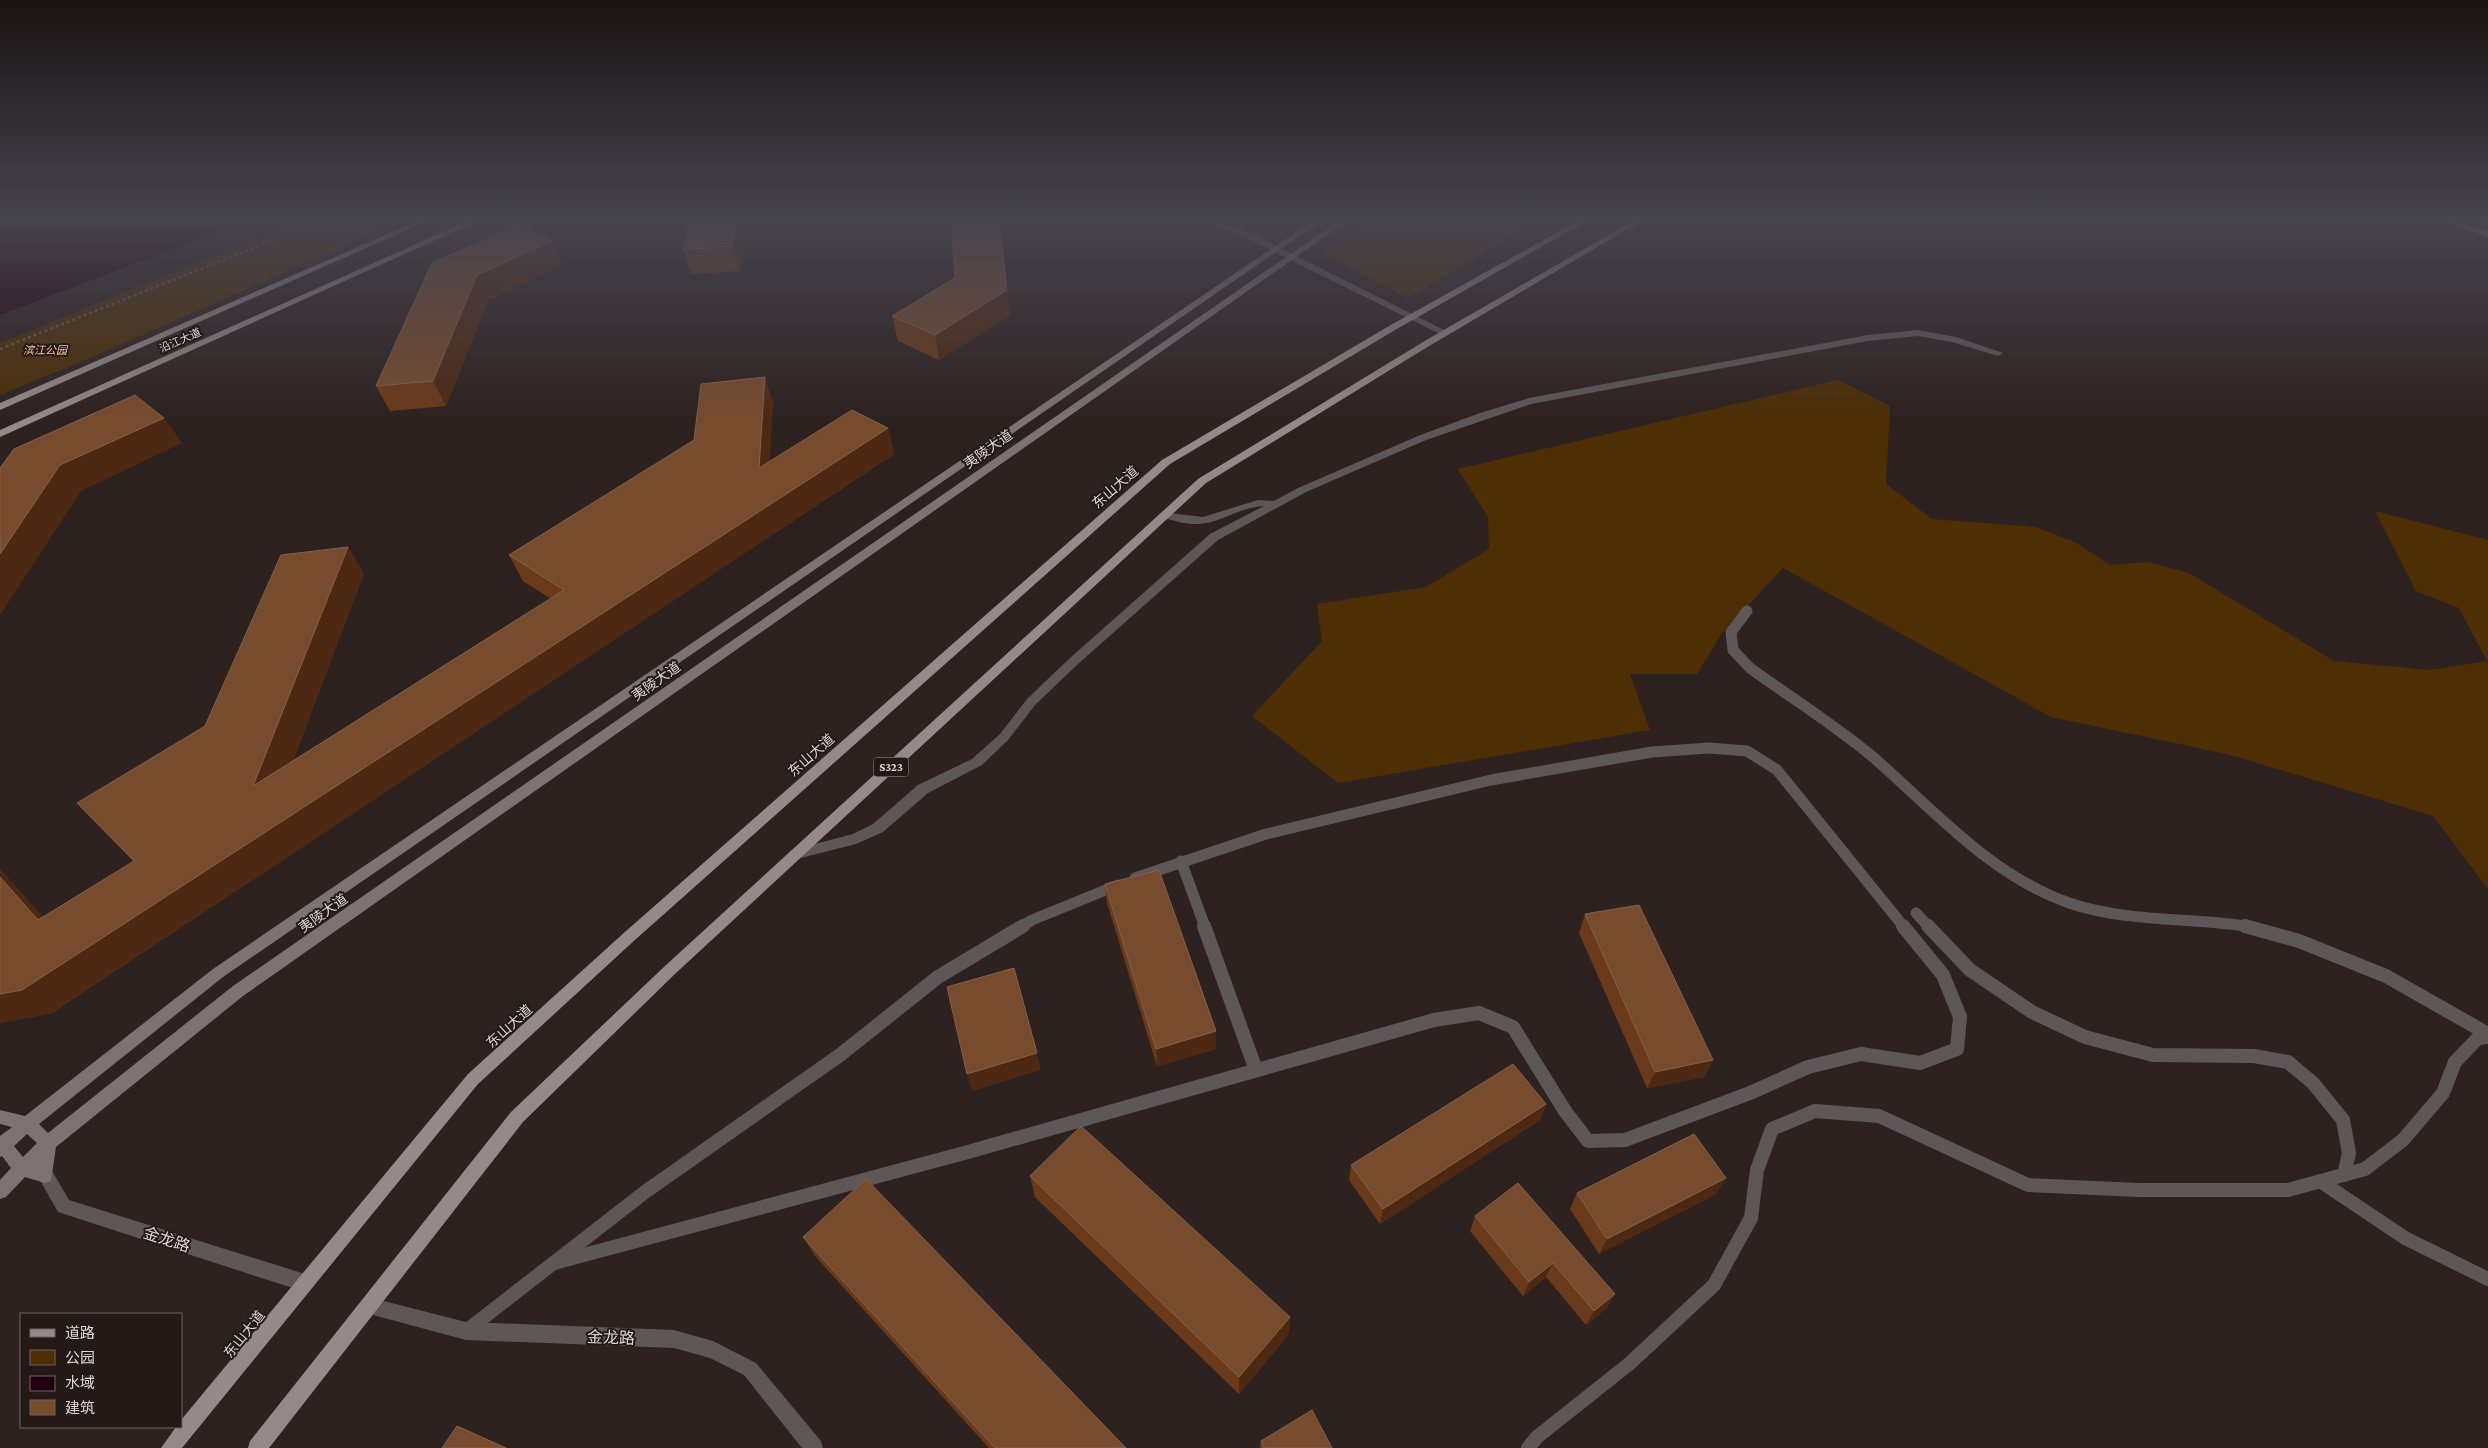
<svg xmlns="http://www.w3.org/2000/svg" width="2488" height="1448" font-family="'Crimson Pro','Noto Sans SC',serif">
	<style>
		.green { fill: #4d2e05 }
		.water { fill: #20000e }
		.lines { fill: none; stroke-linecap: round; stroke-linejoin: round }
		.path { stroke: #665b5a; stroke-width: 2.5; stroke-dasharray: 3 3; stroke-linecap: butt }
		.service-far1 { stroke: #5e5758; stroke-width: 11 }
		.service { stroke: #5e5758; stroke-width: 14 }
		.minor { fill: #5e5758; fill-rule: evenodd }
		.tertiary { fill: #5e5758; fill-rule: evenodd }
		.secondary { fill: #7d7374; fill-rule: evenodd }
		.primary { fill: #968989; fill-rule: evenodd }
		.wall { fill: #6b3a1a }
		.shaded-wall { fill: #4d2914 }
		.building { fill: #774b2e; stroke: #886149 }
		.labels { text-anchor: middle; stroke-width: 4; stroke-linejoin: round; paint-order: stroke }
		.far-street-label { font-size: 11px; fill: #dfd7d6; stroke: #241917 }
		.far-park-label { font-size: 11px; font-style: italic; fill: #f6c796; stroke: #241917 }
		.shield { fill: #241917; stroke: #a79e9d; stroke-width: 1 }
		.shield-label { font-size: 12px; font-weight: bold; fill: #dfd7d6 }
		.street-label { font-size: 14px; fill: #dfd7d6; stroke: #241917 }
		.near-street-label { font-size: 16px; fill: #dfd7d6; stroke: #241917 }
	</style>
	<rect width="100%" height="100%" fill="#2e2220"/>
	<g class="green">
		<polygon points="306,219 406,219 81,362 0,395 0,343"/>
		<polygon points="1374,219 1541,219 1408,298 1322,253"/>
		<polygon points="1838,380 1890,406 1886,484 1932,519 2036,527 2077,543 2110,565 2148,562 2189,573 2334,661 2430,670 2487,661 2459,608 2416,591 2375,511 2488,540 2488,889 2433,816 2231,755 2051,717 1783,568 1722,633 1697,674 1630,674 1650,730 1338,783 1252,716 1322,641 1317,604 1426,587 1489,549 1488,517 1458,469"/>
	</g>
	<polygon class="water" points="0,219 252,219 0,315"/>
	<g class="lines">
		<polyline class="path" points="0,349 326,219"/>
		<g class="service-far1">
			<path d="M 1747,611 L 1731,632 L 1733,650 L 1750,668 C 1790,697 1835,725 1873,757 C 1935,811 1990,875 2069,903 C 2129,923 2191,917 2253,927"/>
			<polyline points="1181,861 1205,927"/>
			<polyline points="1135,878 1266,834 1491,780 1652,752 1709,748 1747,751 1777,770 1904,927"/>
			<polyline points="1916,913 1929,927"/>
			<polyline points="1021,927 1032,920 1118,885"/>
		</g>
		<g class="service">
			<polyline points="1204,926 1256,1070"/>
			<polyline points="1928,926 1970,970 2032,1012 2085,1037 2153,1055 2254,1056 2288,1062 2313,1083 2343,1120 2349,1153 2344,1175"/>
			<polyline points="2245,926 2299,941 2386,976 2488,1034"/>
			<polyline points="2320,1181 2405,1238 2488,1279"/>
			<polyline points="554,1263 968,1152 1434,1020 1479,1013 1513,1027 1565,1111 1588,1141 1625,1140 1750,1093 1808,1067 1861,1054 1920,1063 1957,1049 1960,1017 1943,975 1903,926"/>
			<polyline points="466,1331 645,1192 840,1055 938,977 1023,926"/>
			<polyline points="1528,1448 1537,1437 1629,1364 1714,1285 1751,1218 1757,1170 1772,1129 1815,1111 1879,1116 2028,1185 2139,1190 2288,1190 2365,1169 2403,1140 2443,1093 2455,1062 2478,1038 2488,1037"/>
		</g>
		<g class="minor">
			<polygon points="1197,219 1208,219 1244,230 1450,333 1445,336 1442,335 1238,234"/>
			<path d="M 1918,330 L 1956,337 L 2003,353 L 1998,356 L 1952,342 L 1918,336 L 1868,341 L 1531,404 L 1426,440 L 1306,492 L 1218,540 L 1078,664 L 1035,705 L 1008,740 L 982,765 L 928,793 L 883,832 L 856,844 L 797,859 L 792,858 L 790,854 L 792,850 L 853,834 L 873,824 L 918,785 L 972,759 L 1000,734 L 1027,699 L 1070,658 L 1210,534 L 1264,506 C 1231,508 1216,531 1179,522 C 1172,520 1165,519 1161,514 L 1162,512 L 1203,517 L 1258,500 L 1274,501 L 1298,488 L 1418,436 L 1480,413 L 1529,398 L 1868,335 Z"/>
		</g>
		<g class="tertiary">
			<polygon points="45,1167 51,1169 69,1200 305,1274 311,1277 314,1283 311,1289 305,1292 58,1212 37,1175 39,1169"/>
			<polygon points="368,1297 466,1322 674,1330 713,1341 756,1363 821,1441 823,1448 802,1448 744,1375 710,1358 674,1348 466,1340 362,1312 359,1306 362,1300"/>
		</g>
		<path class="secondary" d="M 1315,219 L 1324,219 L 223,977 L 39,1124 L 48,1133 L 233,986 L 1341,219 L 1350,219 L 243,996 L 56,1147 L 51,1181 L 45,1183 L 25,1177 L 6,1197 L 0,1199 L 0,1180 L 11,1168 L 2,1156 L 0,1157 L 0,1136 L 12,1127 L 0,1124 L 0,1110 L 25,1116 L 213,969 ZM 27,1134 L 37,1143 L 23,1157 L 14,1146 Z"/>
		<g class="primary">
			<polygon points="422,219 432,219 0,410 0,403"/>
			<polygon points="472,219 482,219 0,437 0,430"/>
			<polygon points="1581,219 1590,219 1395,330 1170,464 636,939 478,1084 182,1448 161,1448 176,1427 181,1427 181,1420 468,1074 626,931 1162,460 1389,326"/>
			<polygon points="1636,219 1645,219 1429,346 1206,483 676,973 523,1122 269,1448 248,1448 250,1441 511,1112 666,965 1198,479 1423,342"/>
			<polygon points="2437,219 2448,219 2488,231 2488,237"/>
			<polygon points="2473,219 2488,220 2488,226 2474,221"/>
		</g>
	</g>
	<g class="wall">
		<polygon points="690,219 748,219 740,271 691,274 683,250"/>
		<polygon points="951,219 999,219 1010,315 939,360 898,341 892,316 955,278"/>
		<polygon points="1237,219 1249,219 1244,222"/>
		<polygon points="552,241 562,265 488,300 446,406 390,411 376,386"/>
		<polygon points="773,402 769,462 888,428 894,454 52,1013 0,1023 0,869 43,918 134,861 205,726 364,573 293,761 551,599 523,581 509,555"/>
		<polygon points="1105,884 1216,1049 1157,1066 1107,903"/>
		<polygon points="1585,914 1713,1060 1704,1077 1647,1088 1579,933"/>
		<polygon points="1546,1104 1540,1120 1380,1224 1349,1180 1351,1165"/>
		<polygon points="1030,1176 1290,1317 1288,1335 1239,1394 1035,1197"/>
		<polygon points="1577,1193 1716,1194 1599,1254 1570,1209"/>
		<polygon points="1475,1216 1615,1294 1607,1308 1586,1325 1546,1277 1523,1296 1470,1231"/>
		<polygon points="803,1237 1126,1448 989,1448 815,1256"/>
		<polygon points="1261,1441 1332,1448 1260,1448"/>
	</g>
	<g class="shaded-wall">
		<polygon points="737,219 748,219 740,271 732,246"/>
		<polygon points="999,219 1010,315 939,360 935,335"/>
		<polygon points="1244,219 1249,219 1244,222"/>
		<polygon points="552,241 562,265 488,300 446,406 433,381 477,275"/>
		<polygon points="765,377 773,402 768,494 759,468"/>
		<polygon points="164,418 182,443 81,491 0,615 0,554 60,465"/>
		<polygon points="888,428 894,454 52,1013 0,1023 0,994"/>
		<polygon points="348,547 364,573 274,811 253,786"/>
		<polygon points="0,869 66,944 38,920 0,877"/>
		<polygon points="1216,1031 1216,1049 1157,1066 1156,1049"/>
		<polygon points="1037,1053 1041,1070 972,1091 967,1074"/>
		<polygon points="1713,1060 1704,1077 1647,1088 1655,1072"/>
		<polygon points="1546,1104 1540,1120 1380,1224 1383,1209"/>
		<polygon points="1726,1178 1716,1194 1599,1254 1607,1239"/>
		<polygon points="1553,1263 1546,1277 1523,1296 1529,1282"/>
		<polygon points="1615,1294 1607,1308 1586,1325 1594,1311"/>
		<polygon points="1290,1317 1288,1335 1239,1394 1239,1377"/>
	</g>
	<g class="building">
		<polygon points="690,219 737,219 732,246 683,250"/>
		<polygon points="951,219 999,219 1007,290 935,335 892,316 955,278"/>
		<polygon points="520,224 552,241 477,275 433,381 376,386 432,263"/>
		<polygon points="765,377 759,468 852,410 888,428 22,990 0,994 0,877 38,920 134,861 77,803 205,726 281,555 348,547 253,786 564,590 509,555 694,440 701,384"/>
		<polygon points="135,395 164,418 60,465 0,554 0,468 14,449"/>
		<polygon points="1159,870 1216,1031 1156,1049 1105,884"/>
		<polygon points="1639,905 1713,1060 1655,1072 1585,914"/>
		<polygon points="1014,968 1037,1053 967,1074 947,987"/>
		<polygon points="1513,1064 1546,1104 1383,1209 1351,1165"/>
		<polygon points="1081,1126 1290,1317 1239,1377 1030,1176"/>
		<polygon points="1694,1134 1726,1178 1607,1239 1577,1193"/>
		<polygon points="866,1179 1126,1448 995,1448 803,1237"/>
		<polygon points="1518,1183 1615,1294 1594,1311 1553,1263 1529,1282 1475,1216"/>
		<polygon points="1312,1410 1332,1448 1264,1448 1261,1441"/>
		<polygon points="457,1426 506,1448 442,1448"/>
	</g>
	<linearGradient id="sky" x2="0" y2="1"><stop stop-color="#191312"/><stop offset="0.52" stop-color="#46444e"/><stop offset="1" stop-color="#46444e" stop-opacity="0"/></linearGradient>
	<rect width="2488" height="421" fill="url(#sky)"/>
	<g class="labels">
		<g class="far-street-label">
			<text transform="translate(180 340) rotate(-24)" y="4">沿江大道</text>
		</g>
		<g class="far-park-label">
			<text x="45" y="354">滨江公园</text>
		</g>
		<rect class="shield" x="873.5" y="757.5" width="35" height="19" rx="4"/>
		<g class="shield-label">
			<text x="891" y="771">S323</text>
		</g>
		<g class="street-label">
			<text transform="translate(988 449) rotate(-35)" y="5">夷陵大道</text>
			<text transform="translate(1115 487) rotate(-41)" y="5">东山大道</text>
			<text transform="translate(656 681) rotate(-35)" y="5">夷陵大道</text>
			<text transform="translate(811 755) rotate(-41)" y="5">东山大道</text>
			<text transform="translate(323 913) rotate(-35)" y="5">夷陵大道</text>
			<text transform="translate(509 1026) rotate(-42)" y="5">东山大道</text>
			<text transform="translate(244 1334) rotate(-51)" y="5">东山大道</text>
		</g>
		<g class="near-street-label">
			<text transform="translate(167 1239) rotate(18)" y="6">金龙路</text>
			<text transform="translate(611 1337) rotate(2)" y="6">金龙路</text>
		</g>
	</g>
	<rect x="20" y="1313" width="162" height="115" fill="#241917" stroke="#6f6563"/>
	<rect x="30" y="1329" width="25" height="8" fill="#968989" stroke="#6f6563"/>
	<text x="65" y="1338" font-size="15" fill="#dfd7d6">道路</text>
	<rect x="30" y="1350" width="25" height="15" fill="#4d2e05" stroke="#6f6563"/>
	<text x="65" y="1363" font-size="15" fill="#dfd7d6">公园</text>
	<rect x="30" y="1376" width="25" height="15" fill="#20000e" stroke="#6f6563"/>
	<text x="65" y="1388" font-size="15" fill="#dfd7d6">水域</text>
	<rect x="30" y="1400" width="25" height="15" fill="#774b2e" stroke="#6f6563"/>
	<text x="65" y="1413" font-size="15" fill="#dfd7d6">建筑</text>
</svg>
